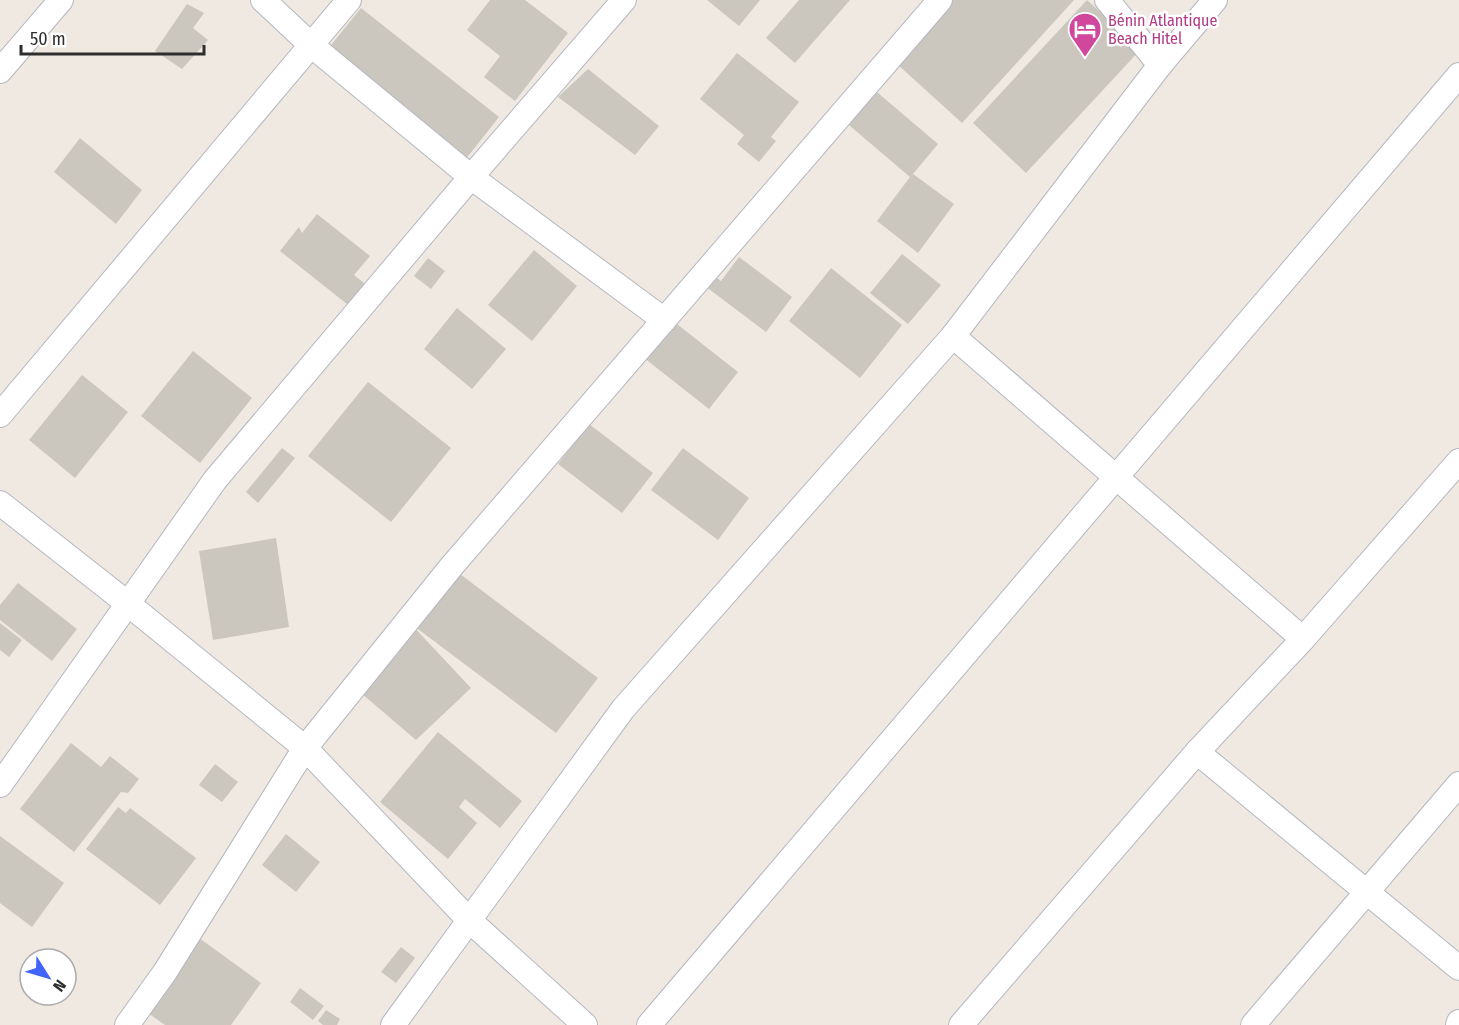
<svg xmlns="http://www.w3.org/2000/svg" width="1459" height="1025" font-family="'Fira Sans Condensed',sans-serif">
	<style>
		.building { fill: #cbc7bf }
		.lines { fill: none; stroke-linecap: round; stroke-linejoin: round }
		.minor-casing { stroke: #b4b7c1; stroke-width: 26 }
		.minor { stroke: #fff; stroke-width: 24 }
		.labels { text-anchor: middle; stroke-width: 5; stroke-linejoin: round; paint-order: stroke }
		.hotel-label { font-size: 16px; fill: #b23c85; stroke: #fff; text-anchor: start }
	</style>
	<rect width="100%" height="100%" fill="#efe9e1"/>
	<g class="building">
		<polygon points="490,0 525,0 568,33 515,101 484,77 500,56 467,30"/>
		<polygon points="707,0 760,0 739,26"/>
		<polygon points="799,0 850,0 795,63 766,38"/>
		<polygon points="953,0 1074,0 962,123 896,63"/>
		<polygon points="1087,0 1141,49 1026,173 973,123"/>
		<polygon points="187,4 204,13 193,28 208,40 182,69 155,51"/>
		<polygon points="361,8 499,117 465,160 327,50"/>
		<polygon points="737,53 799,102 771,137 776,141 759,162 737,144 744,135 700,99"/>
		<polygon points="588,69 659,126 635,155 558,97"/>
		<polygon points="871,87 938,144 913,174 954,204 918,253 877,221 910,177 843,120"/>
		<polygon points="80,138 142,190 116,224 54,172"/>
		<polygon points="317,214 370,256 354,275 369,287 352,308 280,251 299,227 302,233"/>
		<polygon points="534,250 577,286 532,341 488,305"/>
		<polygon points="902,254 941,285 908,324 870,293"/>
		<polygon points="739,257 792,297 766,332 701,283 709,272 721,281"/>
		<polygon points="428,258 445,271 431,289 414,276"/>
		<polygon points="831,268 902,325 860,378 789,321"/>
		<polygon points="457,308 506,349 472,389 424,349"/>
		<polygon points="668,317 738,372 709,409 639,354"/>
		<polygon points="193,351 252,398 200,463 141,416"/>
		<polygon points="82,375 128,412 75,478 29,440"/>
		<polygon points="368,382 451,448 391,522 308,456"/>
		<polygon points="589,424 653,473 622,513 558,464"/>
		<polygon points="282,448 295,458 258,503 246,492"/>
		<polygon points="683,448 749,498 718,540 651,490"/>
		<polygon points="276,538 289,627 213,640 199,551"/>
		<polygon points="452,568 598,678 556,733 410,623 471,688 416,740 361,693 410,623"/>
		<polygon points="18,583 77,629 52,661 0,620 0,605"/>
		<polygon points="0,623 22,640 9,657 0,650"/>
		<polygon points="438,732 522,801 500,828 465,799 459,807 477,823 448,859 380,802"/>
		<polygon points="71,743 101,767 110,756 139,779 128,793 121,792 74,852 20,809"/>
		<polygon points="215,764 238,782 222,802 199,785"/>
		<polygon points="118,807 126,813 130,808 196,858 160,905 86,849"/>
		<polygon points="286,834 320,862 296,892 262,865"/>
		<polygon points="0,836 64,883 32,927 0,903"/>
		<polygon points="195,935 261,983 231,1025 165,1025 142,1009"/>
		<polygon points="401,947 415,958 396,983 381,972"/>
		<polygon points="300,988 324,1006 313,1020 290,1002"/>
		<polygon points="326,1010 340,1019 337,1025 323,1025 318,1021"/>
	</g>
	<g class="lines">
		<g class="minor-casing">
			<g id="minor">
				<polyline points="263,0 311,45 471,177 664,320"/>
				<polyline points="1107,0 1160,65"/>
				<polyline points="0,71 61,0"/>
				<polyline points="953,336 1303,639"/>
				<polyline points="0,415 349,0"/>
				<polyline points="0,503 127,603 305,748 469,920 585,1025"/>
				<polyline points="1197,752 1459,968"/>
				<polyline points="0,785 215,480 471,177 624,0"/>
				<polyline points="127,1025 165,972 305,748 451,567 940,0"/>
				<polyline points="393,1025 623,709 953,336 1160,65 1215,0"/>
				<polyline points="649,1025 1459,75"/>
				<polyline points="961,1025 1197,752 1303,639 1459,461"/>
				<polyline points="1253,1025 1459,784"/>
				<polyline points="1458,1025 1459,1022"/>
			</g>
		</g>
		<use href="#minor" class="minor"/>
	</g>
	<defs>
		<g id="hotel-pin" transform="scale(1.725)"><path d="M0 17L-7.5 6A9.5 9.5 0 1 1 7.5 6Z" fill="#d1479c" stroke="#fff"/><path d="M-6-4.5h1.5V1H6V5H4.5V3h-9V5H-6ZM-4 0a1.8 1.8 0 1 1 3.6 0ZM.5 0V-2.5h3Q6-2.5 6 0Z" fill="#fff"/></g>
	</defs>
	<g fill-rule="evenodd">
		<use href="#hotel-pin" x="1085" y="29"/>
	</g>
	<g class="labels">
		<g class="hotel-label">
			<text x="1108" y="26">Bénin Atlantique<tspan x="1108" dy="18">Beach Hitel</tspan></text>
		</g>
	</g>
	<g transform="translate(48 977) rotate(127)"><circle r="28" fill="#ffffff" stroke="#ababab" stroke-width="1.5"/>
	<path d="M0-4.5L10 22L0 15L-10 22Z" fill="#4264fb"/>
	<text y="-9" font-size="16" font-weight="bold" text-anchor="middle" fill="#2e2e2e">N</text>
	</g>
	<path d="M21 45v9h183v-9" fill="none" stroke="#2e2e2e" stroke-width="3"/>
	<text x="30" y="45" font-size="18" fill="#2e2e2e" stroke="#ffffff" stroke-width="4.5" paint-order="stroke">50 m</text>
</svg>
